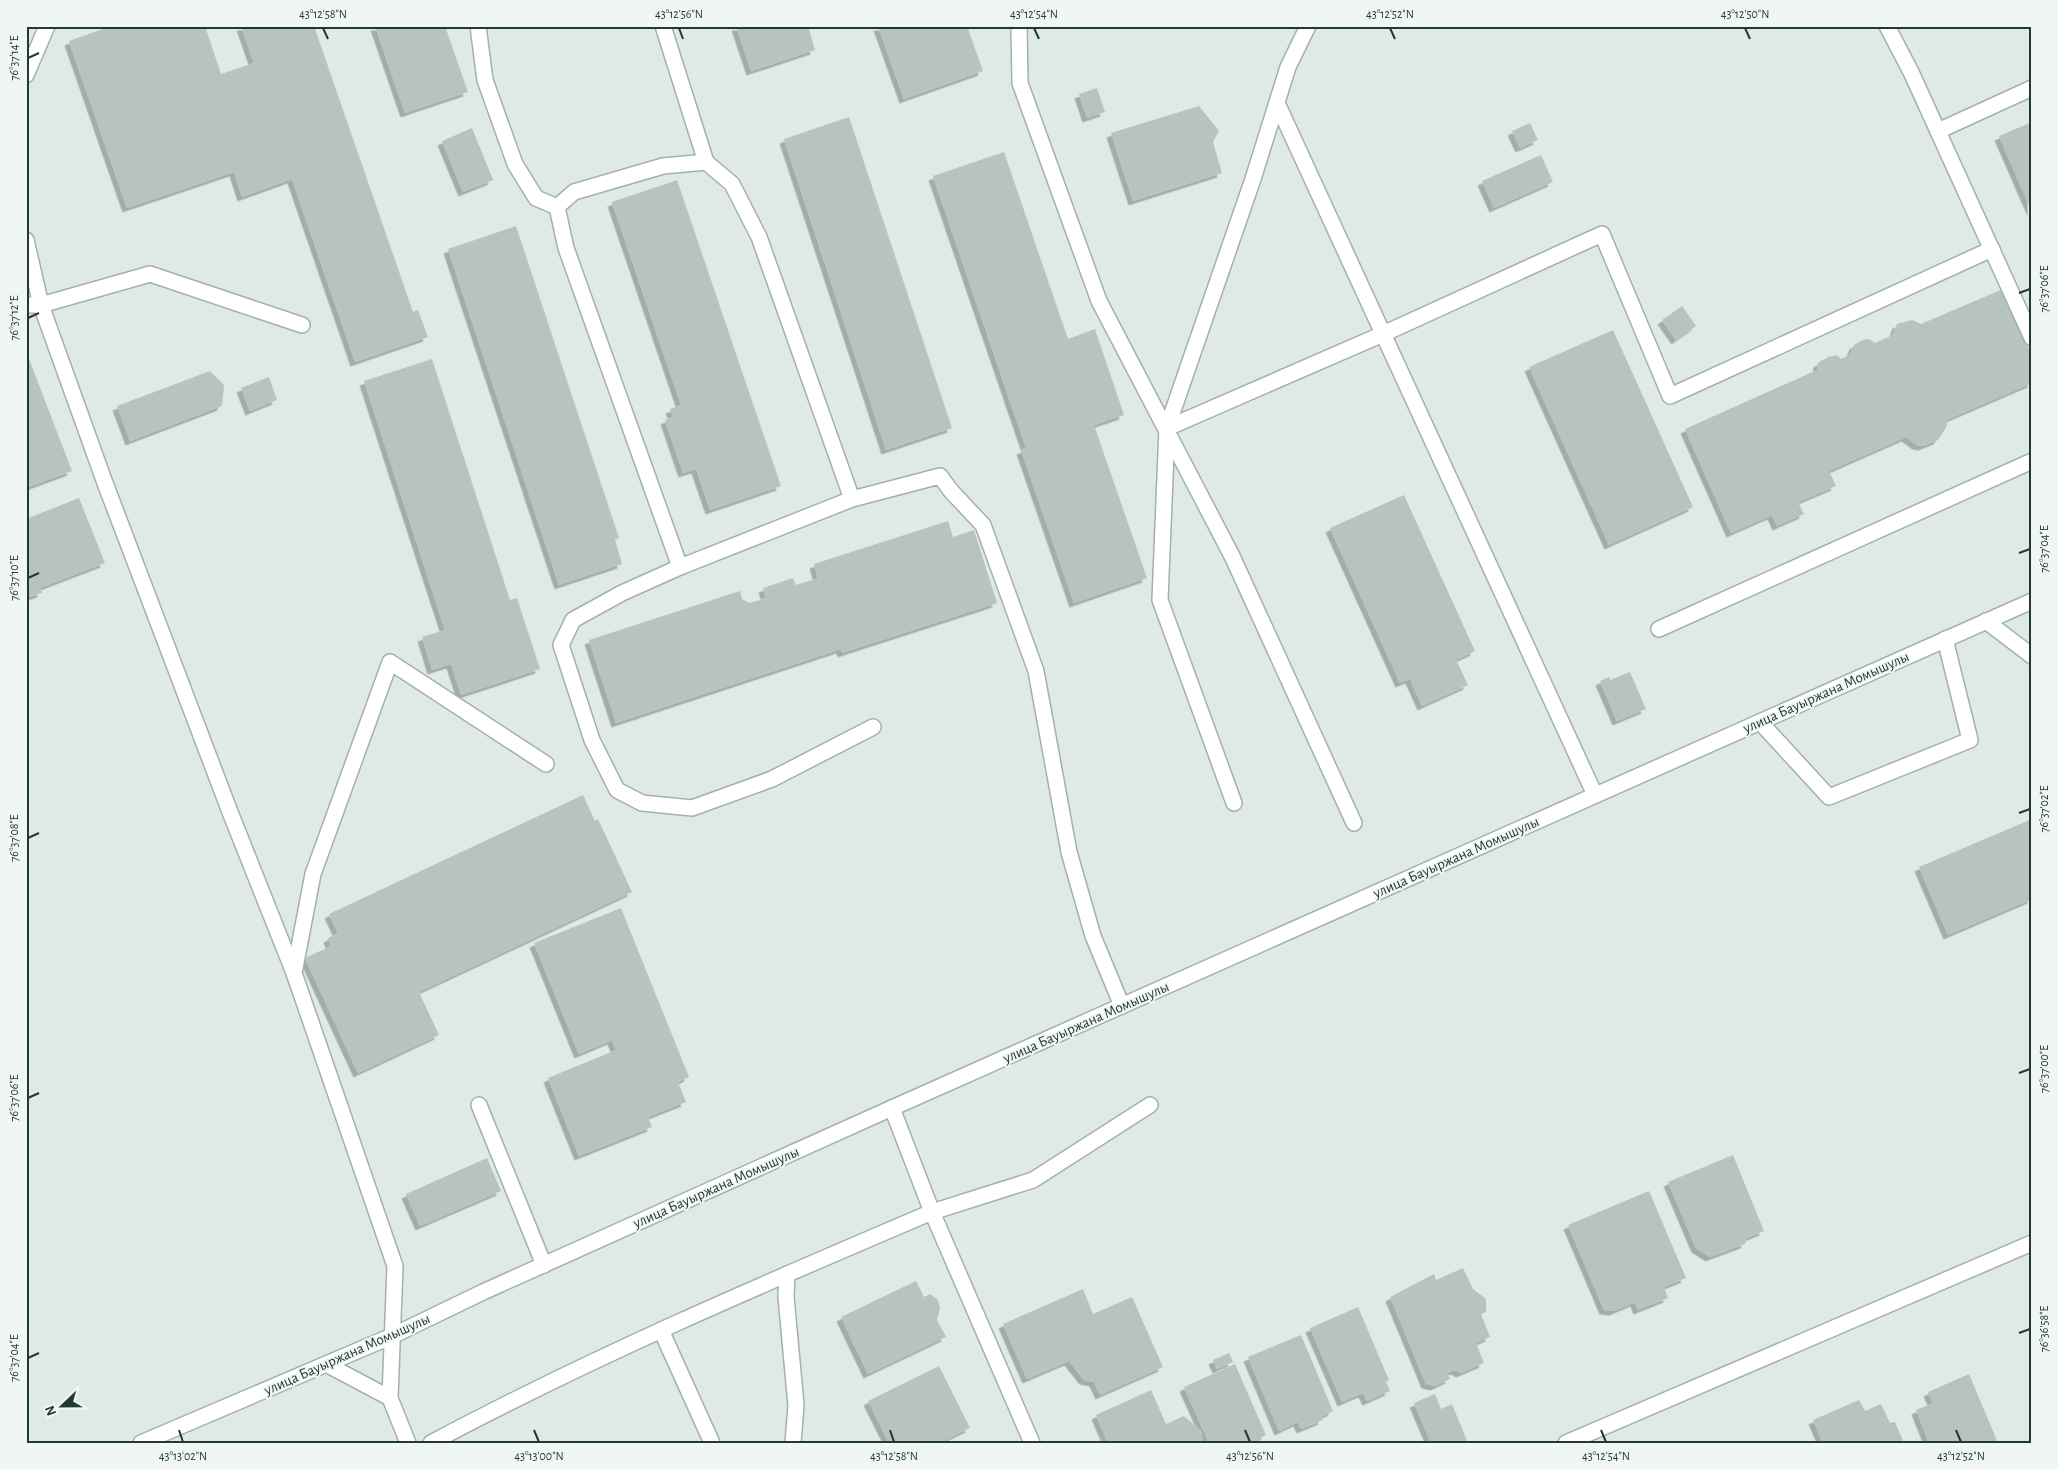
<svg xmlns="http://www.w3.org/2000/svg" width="2058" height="1469" font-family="'Alegreya Sans',sans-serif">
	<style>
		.building { fill: #b6c4bd; filter: url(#shadow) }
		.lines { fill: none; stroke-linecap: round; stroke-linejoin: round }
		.service-casing { stroke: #a3b1aa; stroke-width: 18 }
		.minor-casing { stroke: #a3b1aa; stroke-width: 18 }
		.tertiary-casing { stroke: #a3b1aa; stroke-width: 18 }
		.service { stroke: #fff; stroke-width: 15 }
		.minor { stroke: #fff; stroke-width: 15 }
		.tertiary { stroke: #fff; stroke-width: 15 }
		.ticks { fill: none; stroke: #223930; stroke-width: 2 }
		.labels { text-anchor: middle; stroke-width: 4; stroke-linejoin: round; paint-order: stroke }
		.street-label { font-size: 15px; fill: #223930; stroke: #f0f7f3 }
		.neatline { fill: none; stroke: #223930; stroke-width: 2 }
		.ticks-label { font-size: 12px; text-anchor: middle; fill: #223930 }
	</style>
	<defs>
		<filter id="shadow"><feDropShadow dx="-4.5" dy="4.5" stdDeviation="0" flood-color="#0004"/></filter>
	</defs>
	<rect width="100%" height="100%" fill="#e0eae4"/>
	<g class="building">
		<polygon points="112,26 205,26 221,74 254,63 241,26 314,26 413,312 418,310 428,337 355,362 292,179 242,197 234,172 127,208 69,41"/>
		<polygon points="375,26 445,26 468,92 405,113"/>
		<polygon points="736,26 808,26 815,50 751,71"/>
		<polygon points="878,26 967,26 983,71 904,99"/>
		<polygon points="1097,88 1105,112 1087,118 1079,94"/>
		<polygon points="1199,106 1219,131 1213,142 1222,173 1133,201 1111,133"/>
		<polygon points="849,117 952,428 886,450 784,139"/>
		<polygon points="2032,122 2032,212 1999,136"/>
		<polygon points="1530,123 1538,140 1520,148 1512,131"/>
		<polygon points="472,128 493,180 463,192 442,141"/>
		<polygon points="1004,152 1068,339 1095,329 1124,415 1094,425 1147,578 1074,603 1021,450 1026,448 933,176"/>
		<polygon points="1541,155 1553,182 1494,208 1482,181"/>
		<polygon points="677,180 781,486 710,510 696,469 683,473 665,420 673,417 670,409 681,405 612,202"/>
		<polygon points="516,226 619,538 615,540 622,564 559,585 448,249"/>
		<polygon points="2003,289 2032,356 2032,383 1946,420 1947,426 1938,440 1923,446 1917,445 1906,437 1829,471 1836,486 1798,502 1804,514 1777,526 1772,515 1731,533 1685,429 1817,370 1818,363 1828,357 1837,355 1841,359 1850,355 1854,345 1863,340 1869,339 1875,343 1893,335 1897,324 1912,320 1921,324"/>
		<polygon points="1682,306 1696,326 1676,340 1662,320"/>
		<polygon points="1613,330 1693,507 1609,545 1529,367"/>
		<polygon points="26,351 72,471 26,488"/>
		<polygon points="432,359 510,600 517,598 540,669 461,695 451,664 432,670 422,637 445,630 364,381"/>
		<polygon points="210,371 224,385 222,406 130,441 117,406"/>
		<polygon points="269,377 277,400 250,411 241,388"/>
		<polygon points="1404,495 1475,651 1456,660 1468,685 1422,706 1410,679 1400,683 1330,528"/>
		<polygon points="79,498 105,563 40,588 42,593 29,597 26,592 26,519"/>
		<polygon points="948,521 953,537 974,530 997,603 842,653 841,649 616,723 589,640 740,591 742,599 750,603 766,598 763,588 793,578 796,585 818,578 814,564"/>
		<polygon points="1630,672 1646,709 1617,721 1600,681 1609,677 1610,680"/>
		<polygon points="583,795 595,821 598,819 632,892 419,992 439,1035 358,1073 305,958 331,946 328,938 338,933 329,914"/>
		<polygon points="2032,819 2032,899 1948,935 1919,867"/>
		<polygon points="621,908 689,1077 678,1082 686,1102 648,1117 652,1127 579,1156 548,1078 616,1050 612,1040 579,1054 534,943"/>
		<polygon points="1733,1155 1764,1231 1747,1238 1745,1244 1710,1257 1696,1248 1668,1182"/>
		<polygon points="487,1158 501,1191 420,1226 406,1194"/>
		<polygon points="1649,1191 1686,1278 1664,1287 1668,1298 1638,1310 1635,1302 1614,1311 1604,1310 1568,1225"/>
		<polygon points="1463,1268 1473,1289 1486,1299 1486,1312 1481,1314 1490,1337 1476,1343 1484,1363 1461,1373 1455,1370 1447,1373 1450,1379 1435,1386 1426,1384 1390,1297 1434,1274 1436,1280"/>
		<polygon points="916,1281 924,1297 930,1294 938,1300 940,1309 937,1320 946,1337 868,1374 841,1317"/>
		<polygon points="1083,1289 1093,1314 1132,1297 1163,1367 1100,1395 1094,1382 1084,1380 1069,1361 1027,1379 1003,1324"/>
		<polygon points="1358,1307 1389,1380 1386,1382 1390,1391 1367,1401 1363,1393 1342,1402 1310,1328"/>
		<polygon points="1301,1335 1333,1411 1321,1417 1323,1420 1301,1429 1298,1422 1279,1431 1248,1357"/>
		<polygon points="1229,1353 1233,1362 1217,1369 1213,1360"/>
		<polygon points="1235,1364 1266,1435 1260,1438 1258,1443 1209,1443 1184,1387"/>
		<polygon points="939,1366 970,1428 939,1443 889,1443 868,1401"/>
		<polygon points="1969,1374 1998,1443 1929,1443 1916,1410 1933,1403 1928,1392"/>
		<polygon points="1151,1390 1166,1424 1184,1416 1201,1431 1203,1443 1108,1443 1096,1415"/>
		<polygon points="1435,1394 1441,1409 1452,1404 1468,1443 1431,1443 1414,1403"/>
		<polygon points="1859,1400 1865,1411 1881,1404 1890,1423 1895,1422 1904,1443 1823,1443 1813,1420"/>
	</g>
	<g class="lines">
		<g class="service-casing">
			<g id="service">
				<polyline points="478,26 485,80 515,164 536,198 557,207"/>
				<polyline points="663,26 706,162"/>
				<polyline points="1019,26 1020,83 1099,301 1232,556 1354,823"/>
				<polyline points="1887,26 1911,72 2032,338"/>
				<polyline points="26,75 47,26"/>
				<polyline points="1277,103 1595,795"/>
				<polyline points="1938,131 2032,88"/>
				<polyline points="557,207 574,192 663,166 706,162 732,184 759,237 852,499"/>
				<polyline points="557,207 566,248 680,567"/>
				<polyline points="26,240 41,305 105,483"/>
				<polyline points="26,305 41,305 150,274 302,325"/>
				<polyline points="1167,428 1383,334 1602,234 1670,396 1992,249"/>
				<polyline points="1986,621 2032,656"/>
				<polyline points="1659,629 2032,461"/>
				<polyline points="1760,722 1829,797 1970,740 1945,639"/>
				<polyline points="873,727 772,779 692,808 642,803 617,790 592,740 561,645 573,620 622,593 680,567 852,499 940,476 951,491 983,525 1036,671 1069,852 1093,936 1122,1006"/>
				<polyline points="1234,803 1160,600 1167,428 1253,179 1288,67 1308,26"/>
				<polyline points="294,973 313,874 390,662 546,764"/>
				<polyline points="479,1105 544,1265"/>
				<polyline points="932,1212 1033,1180 1150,1105"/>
			</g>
		</g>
		<g class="minor-casing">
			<g id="minor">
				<polyline points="105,483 230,812 294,973 395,1266 390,1398 408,1443"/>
				<polyline points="892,1108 932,1212 1032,1443"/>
				<polyline points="787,1274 786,1297 796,1405 793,1443"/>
				<polyline points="661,1330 712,1443"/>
				<polyline points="326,1364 390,1398"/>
				<path d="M 431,1443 C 594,1356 763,1284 932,1212"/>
				<polyline points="1566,1443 2032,1243"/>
			</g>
		</g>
		<g class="tertiary-casing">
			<polyline id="tertiary" points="141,1443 392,1336 483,1292 892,1108 2032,601"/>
		</g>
		<use href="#service" class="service"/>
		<use href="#minor" class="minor"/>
		<use href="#tertiary" class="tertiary"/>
	</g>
	<path class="ticks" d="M 323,28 L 328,39M 679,28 L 683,39M 1034,28 L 1039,39M 1390,28 L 1395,39M 1745,28 L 1750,39M 28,58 L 39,53M 2019,293 L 2030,289M 28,318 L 39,313M 2019,553 L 2030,549M 28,578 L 39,573M 2019,813 L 2030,809M 28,838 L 39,833M 2019,1073 L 2030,1069M 28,1098 L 39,1093M 2019,1333 L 2030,1329M 28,1358 L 39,1353M 179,1430 L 183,1442M 534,1430 L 539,1442M 890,1430 L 894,1442M 1245,1430 L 1250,1442M 1601,1430 L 1606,1442M 1956,1430 L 1961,1442"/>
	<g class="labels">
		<g class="street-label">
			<text transform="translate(1826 692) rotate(-24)" y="5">улица Бауыржана Момышулы</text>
			<text transform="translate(1456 857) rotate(-24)" y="5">улица Бауыржана Момышулы</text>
			<text transform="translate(1086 1022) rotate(-24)" y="5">улица Бауыржана Момышулы</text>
			<text transform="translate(716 1187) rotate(-24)" y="5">улица Бауыржана Момышулы</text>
			<text transform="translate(347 1354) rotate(-24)" y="5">улица Бауыржана Момышулы</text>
		</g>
	</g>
	<rect width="2058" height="1469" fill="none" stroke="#f0f7f3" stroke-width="55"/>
	<g transform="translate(62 1406) rotate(248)" stroke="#f0f7f3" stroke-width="4" paint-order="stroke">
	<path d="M0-4L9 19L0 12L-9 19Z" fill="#223930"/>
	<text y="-8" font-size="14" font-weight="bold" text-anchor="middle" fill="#223930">N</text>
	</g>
	<rect x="28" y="28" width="2002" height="1414" class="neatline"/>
	<g class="ticks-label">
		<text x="323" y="18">43°12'58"N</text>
		<text x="679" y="18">43°12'56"N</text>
		<text x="1034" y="18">43°12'54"N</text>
		<text x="1390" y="18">43°12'52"N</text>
		<text x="1745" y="18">43°12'50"N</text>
		<text transform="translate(14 58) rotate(-90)" y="4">76°37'14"E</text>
		<text transform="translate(2044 289) rotate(-90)" y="4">76°37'06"E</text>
		<text transform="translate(14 318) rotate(-90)" y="4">76°37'12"E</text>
		<text transform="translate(2044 549) rotate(-90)" y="4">76°37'04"E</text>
		<text transform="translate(14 578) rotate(-90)" y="4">76°37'10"E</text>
		<text transform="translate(2044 809) rotate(-90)" y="4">76°37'02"E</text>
		<text transform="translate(14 838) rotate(-90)" y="4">76°37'08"E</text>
		<text transform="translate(2044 1069) rotate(-90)" y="4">76°37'00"E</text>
		<text transform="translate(14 1098) rotate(-90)" y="4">76°37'06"E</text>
		<text transform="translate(2044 1329) rotate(-90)" y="4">76°36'58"E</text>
		<text transform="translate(14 1358) rotate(-90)" y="4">76°37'04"E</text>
		<text x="183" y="1460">43°13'02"N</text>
		<text x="539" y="1460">43°13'00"N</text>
		<text x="894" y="1460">43°12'58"N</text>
		<text x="1250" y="1460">43°12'56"N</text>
		<text x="1606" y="1460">43°12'54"N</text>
		<text x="1961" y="1460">43°12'52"N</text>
	</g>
</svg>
